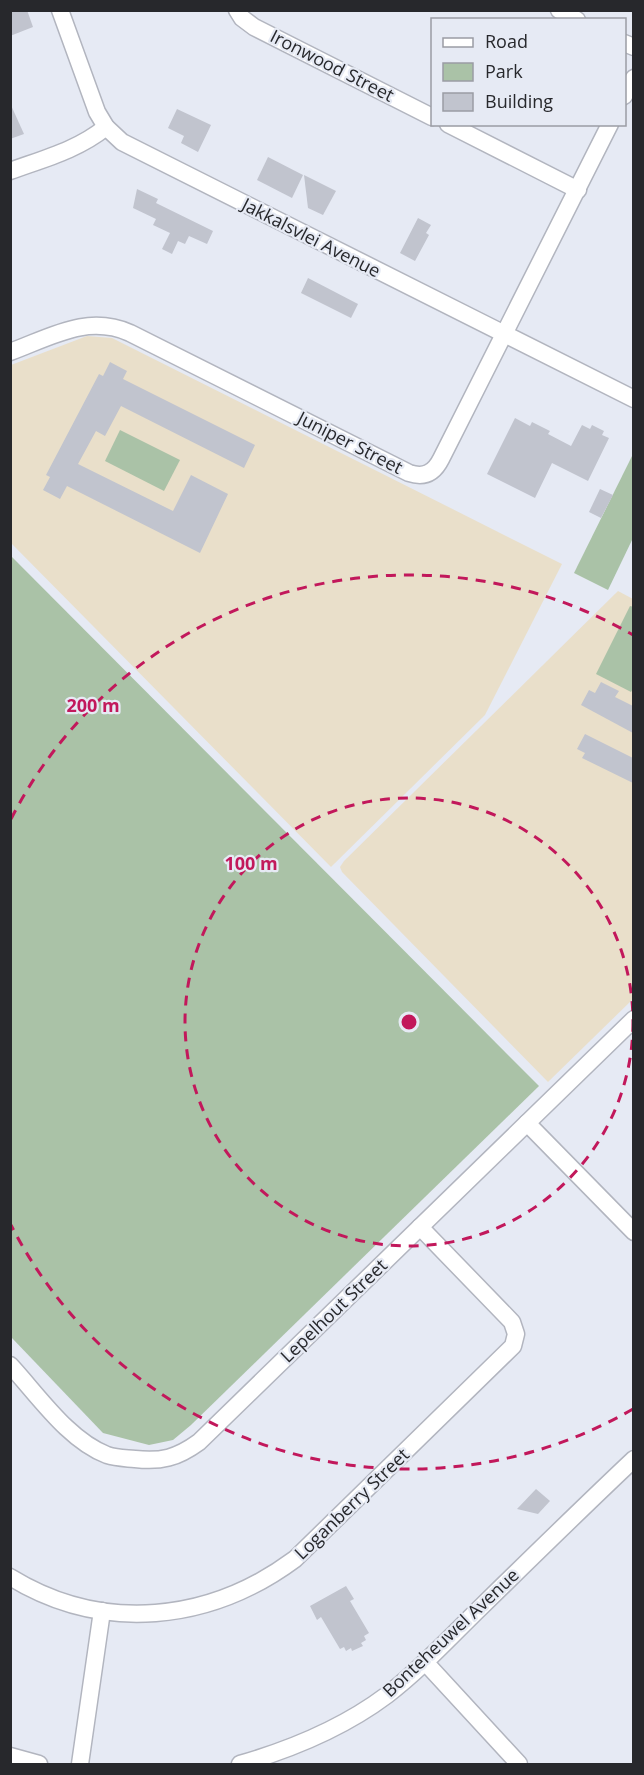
<svg xmlns="http://www.w3.org/2000/svg" width="644" height="1775" font-family="'Open Sans',sans-serif">
	<style>
		.education { fill: #e9dfca }
		.green { fill: #aac2a7 }
		.building { fill: #c1c4ce }
		.lines { fill: none; stroke-linecap: round; stroke-linejoin: round }
		.minor-casing { stroke: #b2b5bf; stroke-width: 19 }
		.minor { stroke: #fff; stroke-width: 16 }
		.ring { fill: none; stroke: #c2185b; stroke-width: 3; stroke-dasharray: 10 8 }
		.labels { text-anchor: middle; stroke-width: 4.5; stroke-linejoin: round; paint-order: stroke }
		.street-label { font-size: 18px; fill: #27282c; stroke: #e6eaf4 }
		.centre { fill: #c2185b; stroke: #e6eaf4; stroke-width: 3 }
		.ring-label { font-size: 18px; text-anchor: middle; font-weight: bold; fill: #c2185b; stroke: #e6eaf4; stroke-width: 4.5; stroke-linejoin: round; paint-order: stroke }
	</style>
	<rect width="100%" height="100%" fill="#e6eaf4"/>
	<g class="education">
		<polygon points="87,336 112,338 562,564 485,715 331,867 11,543 11,365"/>
		<polygon points="618,591 633,599 633,999 548,1082 342,872 340,867 344,861"/>
	</g>
	<g class="green">
		<polygon points="120,430 180,460 164,491 105,461"/>
		<polygon points="633,454 633,538 608,590 574,573"/>
		<polygon points="10,555 539,1086 191,1425 173,1440 149,1445 103,1433 11,1337"/>
		<polygon points="630,606 634,607 634,687 631,692 596,674"/>
	</g>
	<g class="building">
		<polygon points="10,10 27,10 33,27 10,36"/>
		<polygon points="10,103 24,134 10,139"/>
		<polygon points="177,109 211,125 198,152 181,143 184,136 168,128"/>
		<polygon points="268,157 303,175 292,198 257,180"/>
		<polygon points="304,175 336,191 323,215 308,208"/>
		<polygon points="137,189 158,199 156,203 213,231 207,244 189,236 185,244 178,241 172,254 162,249 170,233 153,225 156,219 133,208"/>
		<polygon points="418,218 431,225 426,233 429,235 415,261 400,253"/>
		<polygon points="308,278 358,304 351,318 301,293"/>
		<polygon points="110,362 127,371 123,379 255,445 244,468 121,406 105,436 96,431 78,464 173,511 191,475 228,494 200,553 67,486 60,499 43,490 50,477 46,475 99,374 103,376"/>
		<polygon points="515,418 530,426 532,422 550,431 548,434 571,446 582,425 590,429 592,425 604,431 602,435 609,438 588,481 552,463 535,498 487,474"/>
		<polygon points="600,489 613,495 601,518 589,512"/>
		<polygon points="601,682 619,691 615,697 633,706 633,733 581,705 589,690 595,693"/>
		<polygon points="585,734 633,758 633,783 582,758 585,753 577,749"/>
		<polygon points="536,1489 550,1501 538,1514 517,1509"/>
		<polygon points="346,1586 354,1599 350,1601 369,1633 364,1636 366,1640 361,1643 363,1646 352,1651 351,1648 346,1651 344,1647 340,1649 321,1617 317,1620 310,1606"/>
	</g>
	<g class="lines">
		<g class="minor-casing">
			<g id="minor">
				<polyline points="60,10 97,112 106,127 122,142 634,399"/>
				<polyline points="237,10 242,18 254,27 432,117"/>
				<polyline points="559,10 577,20"/>
				<polyline points="624,43 634,47"/>
				<polyline points="624,96 634,78"/>
				<polyline points="448,124 578,190"/>
				<path d="M 10,171 C 43,159 78,150 106,127"/>
				<path d="M 10,352 C 51,337 87,314 130,333 L 409,473 C 424,478 434,473 441,459 L 610,124"/>
				<polyline points="527,1123 634,1232"/>
				<path d="M 10,1365 C 38,1395 68,1440 107,1455 C 116,1458 125,1458 135,1459 C 161,1462 177,1458 199,1442 L 634,1019"/>
				<path d="M 10,1577 C 103,1634 210,1622 295,1559 L 513,1346 L 516,1334 L 512,1322 L 420,1227"/>
				<polyline points="425,1662 519,1764"/>
				<polyline points="10,1756 39,1764"/>
				<polyline points="80,1764 102,1611"/>
				<path d="M 240,1764 C 292,1749 343,1728 387,1695 C 421,1669 450,1637 480,1608 C 531,1558 582,1508 634,1459"/>
			</g>
		</g>
		<use href="#minor" class="minor"/>
	</g>
	<g class="ring">
		<circle cx="409" cy="1022" r="224"/>
		<path d="M633 1409A447 447 0 0 1 11 1225M11 819A447 447 0 0 1 633 635"/>
	</g>
	<g class="labels">
		<g class="street-label">
			<text transform="translate(332 66) rotate(27)" y="6">Ironwood Street</text>
			<text transform="translate(311 238) rotate(27)" y="6">Jakkalsvlei Avenue</text>
			<text transform="translate(350 443) rotate(27)" y="6">Juniper Street</text>
			<text transform="translate(334 1311) rotate(-44)" y="6">Lepelhout Street</text>
			<text transform="translate(352 1504) rotate(-44)" y="6">Loganberry Street</text>
			<text transform="translate(451 1633) rotate(-43)" y="6">Bonteheuwel Avenue</text>
		</g>
	</g>
	<circle cx="409" cy="1022" r="9" class="centre"/>
	<g class="ring-label">
		<text x="93" y="712">200 m</text>
		<text x="251" y="870">100 m</text>
	</g>
	<rect width="644" height="1775" fill="none" stroke="#27282c" stroke-width="24"/>
	<rect x="431" y="18" width="195" height="108" fill="#e6eaf4" stroke="#9a9ca4" stroke-width="1.5"/>
	<rect x="443" y="38" width="30" height="9" fill="#ffffff" stroke="#9a9ca4" stroke-width="1.5"/>
	<text x="485" y="48" font-size="18" fill="#27282c">Road</text>
	<rect x="443" y="63" width="30" height="18" fill="#aac2a7" stroke="#9a9ca4" stroke-width="1.5"/>
	<text x="485" y="78" font-size="18" fill="#27282c">Park</text>
	<rect x="443" y="93" width="30" height="18" fill="#c1c4ce" stroke="#9a9ca4" stroke-width="1.5"/>
	<text x="485" y="108" font-size="18" fill="#27282c">Building</text>
</svg>
